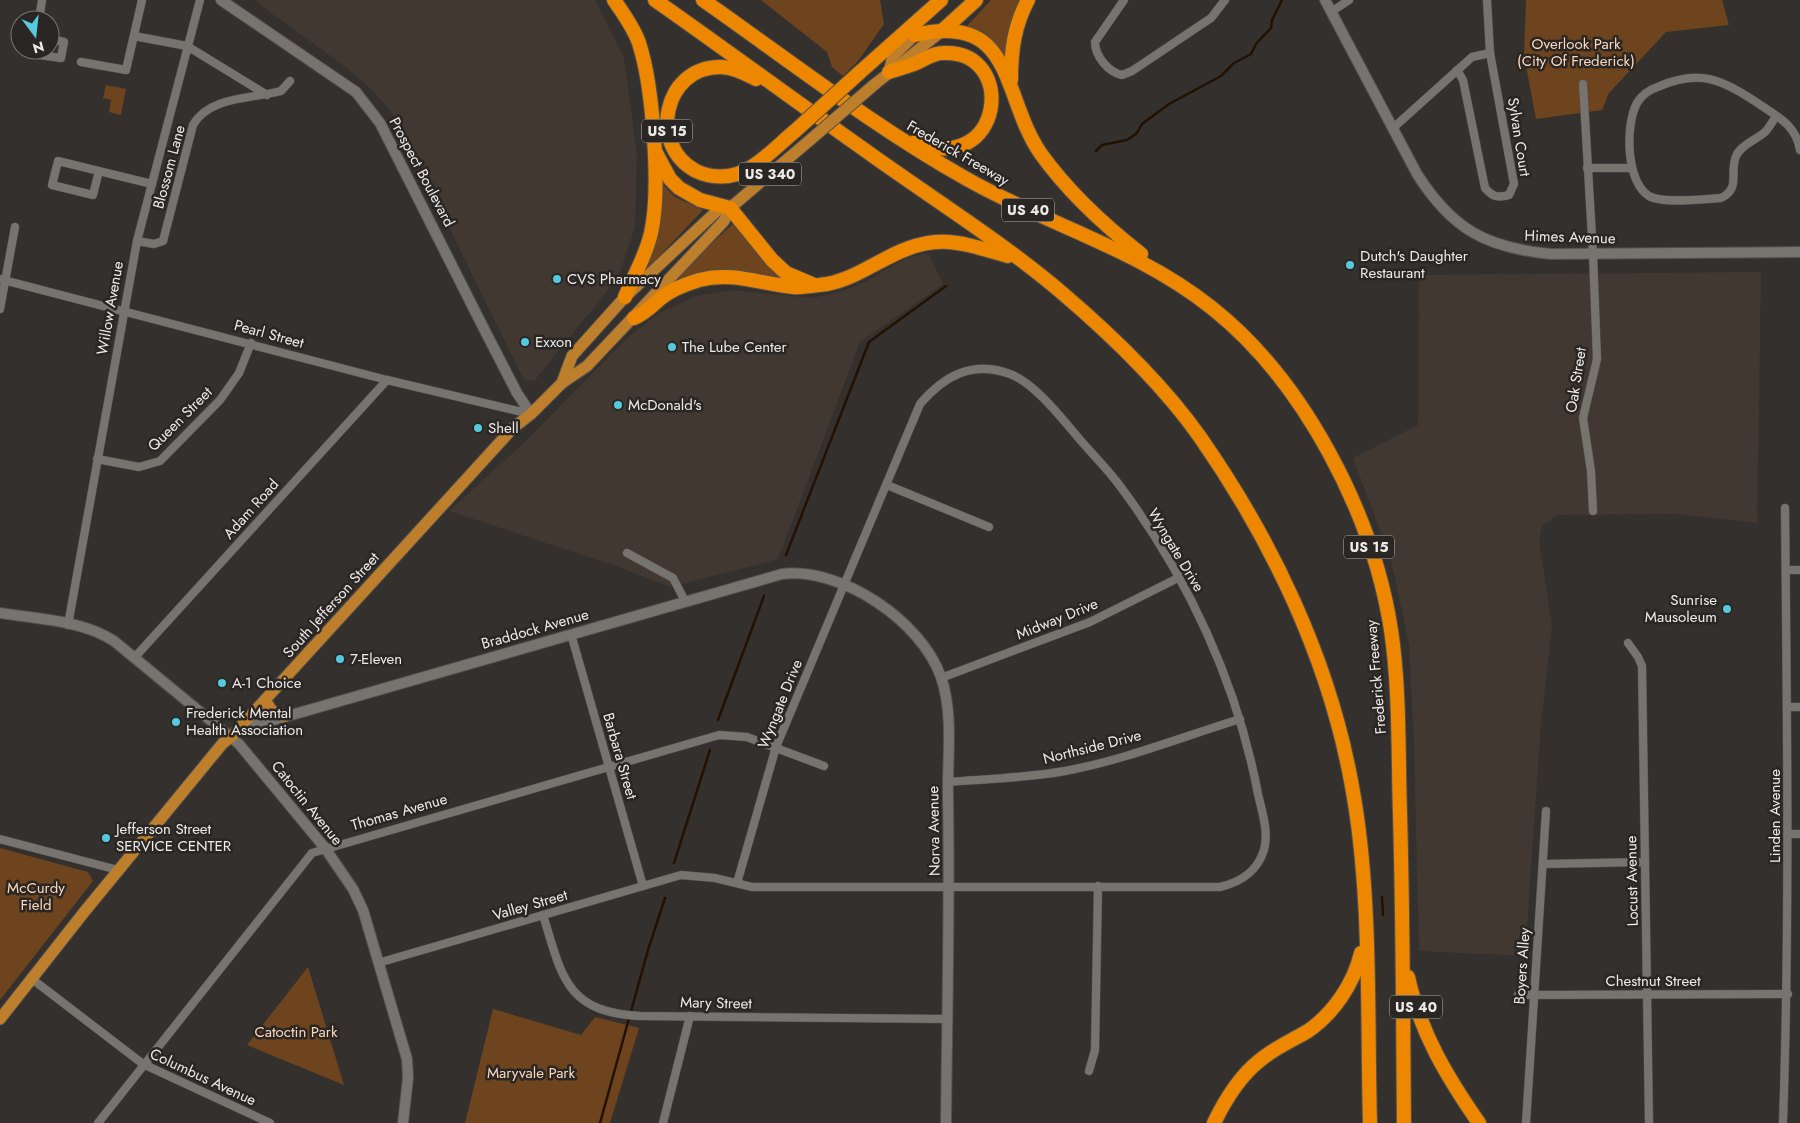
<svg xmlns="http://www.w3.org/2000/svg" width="1800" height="1123" font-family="Jost,sans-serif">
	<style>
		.built { fill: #413831 }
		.green { fill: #6d441d }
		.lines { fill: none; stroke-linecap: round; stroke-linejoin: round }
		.stream { stroke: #231102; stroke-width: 2.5 }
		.street-casing { stroke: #524f4d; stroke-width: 9 }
		.secondary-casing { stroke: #524f4d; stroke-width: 12 }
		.primary-casing { stroke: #524f4d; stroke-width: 13 }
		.highway-casing { stroke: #524f4d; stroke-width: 16 }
		.street { stroke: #77736f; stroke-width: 8 }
		.secondary { stroke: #77736f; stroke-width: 10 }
		.primary { stroke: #be7f2c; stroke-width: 11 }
		.highway { stroke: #ed8700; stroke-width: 14 }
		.primary-bridge-casing { stroke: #524f4d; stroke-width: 13; stroke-linecap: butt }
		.highway-bridge-casing { stroke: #524f4d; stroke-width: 16; stroke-linecap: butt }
		.primary-bridge { stroke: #be7f2c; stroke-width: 11 }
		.highway-bridge { stroke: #ed8700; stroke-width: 14 }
		.poi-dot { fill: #55cadf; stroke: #2a2624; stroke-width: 2 }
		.labels { text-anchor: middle; stroke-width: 5; stroke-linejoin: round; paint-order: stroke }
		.shield { fill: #2a2624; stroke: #b2b0ae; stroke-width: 1 }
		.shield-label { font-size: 14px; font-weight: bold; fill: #edebe9 }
		.park-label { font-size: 15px; fill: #fbd8bc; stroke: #2a2624 }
		.street-label { font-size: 15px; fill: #edebe9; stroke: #2a2624 }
		.poi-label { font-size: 15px; fill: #edebe9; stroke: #2a2624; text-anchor: start }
	</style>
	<rect width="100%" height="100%" fill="#34302d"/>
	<g class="built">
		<polygon points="257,0 595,0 624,58 637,154 635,227 618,278 534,381 524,380 437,203 415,152 390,110 369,87 346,67 256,2"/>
		<polygon points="928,253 943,284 860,342 778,559 670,587 616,566 449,511 528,439 626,339 659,313 696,296 732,290 813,298 845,290 869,280 905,258"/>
		<polygon points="1761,272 1757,523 1676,514 1561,515 1556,516 1542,526 1539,540 1552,626 1541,724 1525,956 1419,951 1414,744 1409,645 1391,560 1353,458 1418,425 1419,275"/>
	</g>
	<g class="green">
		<polygon points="761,0 880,0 884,24 858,61 843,76 832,67 827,52"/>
		<polygon points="991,0 1023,0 1007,60 990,40 966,27"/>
		<polygon points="1526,0 1722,0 1729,25 1666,32 1609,93 1602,110 1536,119 1524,55"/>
		<polygon points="106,85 126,89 121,115 109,112 111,100 103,98"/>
		<polygon points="660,182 675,197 703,210 644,272"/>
		<polygon points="733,224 775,270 784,277 782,282 672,285 705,249"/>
		<polygon points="0,848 88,872 93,881 0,1000"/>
		<polygon points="308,967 344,1085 247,1045"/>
		<polygon points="493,1009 581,1035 595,1017 639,1028 610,1123 465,1123"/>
	</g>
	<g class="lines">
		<g class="stream">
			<polyline points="1096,151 1102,145 1127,140 1137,133 1142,124 1169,104 1221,76 1234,63 1251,54 1256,44 1271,28 1272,20 1282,0"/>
			<polyline points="786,555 869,342 946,286"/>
			<polyline points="718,720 764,596"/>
			<polyline points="674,863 710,750"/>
			<polyline points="1382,897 1383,915"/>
			<polyline points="600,1123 648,950 665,898"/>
		</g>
		<g class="street-casing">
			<g id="street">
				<path d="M 1124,0 L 1095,42 C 1095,56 1108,72 1122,75 L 1132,71 L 1211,18 L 1225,0"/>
				<polyline points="1331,12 1349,0"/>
				<polyline points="39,20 42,0"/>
				<polyline points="134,36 187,46 267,95"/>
				<polyline points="34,50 33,54 61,58 64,42 50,39"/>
				<polyline points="81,62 126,70 142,0"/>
				<path d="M 1457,70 L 1463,80 L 1485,188 C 1493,197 1497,198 1509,195 L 1514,184 L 1490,53"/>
				<polyline points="1583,84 1593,254 1597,359 1583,418 1591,471 1593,511"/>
				<path d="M 1776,116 C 1773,121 1769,128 1765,132 C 1756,140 1744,143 1737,154 C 1728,171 1742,188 1721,198 C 1704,199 1662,204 1649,196 C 1626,182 1625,125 1637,103 C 1642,94 1651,89 1660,86 C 1700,69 1723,80 1756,102 C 1776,116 1796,124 1800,150"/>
				<polyline points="1392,129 1472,57 1490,53 1487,0"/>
				<polyline points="1587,168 1631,168"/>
				<polyline points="99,171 93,195 52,185 58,161 152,184"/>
				<path d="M 137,241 L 154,244 L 163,241 L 193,125 C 209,96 252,99 281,91 L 290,81"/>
				<polyline points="0,279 387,380 531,414"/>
				<polyline points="0,309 15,227"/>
				<polyline points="97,459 139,467 160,461 220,400 239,373 251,343"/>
				<polyline points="887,485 989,527"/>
				<polyline points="627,553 673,578 685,601"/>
				<polyline points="1786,570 1800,570"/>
				<polyline points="68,625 137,241 200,0"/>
				<polyline points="571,634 643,886"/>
				<polyline points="1628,643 1638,657 1642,666 1649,1123"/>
				<polyline points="135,657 387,380"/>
				<polyline points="941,678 1090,622 1180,577"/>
				<polyline points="1787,707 1800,707"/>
				<path d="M 948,782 C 987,779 1026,778 1065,771 C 1124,760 1182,737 1240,719"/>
				<polyline points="1789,834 1800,834"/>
				<polyline points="0,839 118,870"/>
				<polyline points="1543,864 1645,862"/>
				<path d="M 543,915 C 562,976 565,1012 640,1016 L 947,1019"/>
				<path d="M 378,963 L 681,875 L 715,878 L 752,887 L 1220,887 C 1241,882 1257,872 1264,850 C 1269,832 1262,812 1258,794 C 1237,683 1188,577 1120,486 C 1107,468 1090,452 1076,435 C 1060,416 1033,382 1010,374 C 972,360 944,376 920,404 L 776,747 L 737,883"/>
				<polyline points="32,979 143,1064 270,1123"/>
				<polyline points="1518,995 1788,994"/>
				<polyline points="1089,1071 1095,1050 1098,886"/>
				<polyline points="98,1123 312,853 719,735 747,737 824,766"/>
				<polyline points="663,1123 690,1016"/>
				<polyline points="1526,1123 1546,811"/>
				<path d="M 1783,1123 C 1790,918 1787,714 1785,508"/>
			</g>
		</g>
		<g class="secondary-casing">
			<g id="secondary">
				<polyline points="221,0 356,92 380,123 482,325 517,393 531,414"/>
				<path d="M 1325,0 L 1417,174 C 1452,229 1486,248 1551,254 L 1800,252"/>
				<path d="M 0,613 C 36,619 82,620 114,641 L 239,744 L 325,848 L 353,889 L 363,910 L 407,1059 L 408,1078 L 403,1123"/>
				<path d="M 236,731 L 782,574 C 842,567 921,621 941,677 C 954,715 947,759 948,798 C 950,906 947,1014 946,1123"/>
			</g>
		</g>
		<g class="primary-casing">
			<g id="primary">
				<polyline points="889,72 893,56 915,35"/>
				<polyline points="875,84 942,31"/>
				<polyline points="562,383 572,356 625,297 718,210 730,208"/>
				<polyline points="265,700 272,711 285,716"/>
				<polyline points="0,1019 85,911 223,743 231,737 513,428 531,414 562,383 587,366 724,221 730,208 810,140"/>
			</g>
		</g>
		<g class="highway-casing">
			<g id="highway">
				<path d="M 614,0 C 623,13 634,28 639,43 C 653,86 661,190 651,233 C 646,256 634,275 625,297"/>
				<path d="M 655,0 C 729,52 802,106 876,158 C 938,202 1003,243 1061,292 C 1108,332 1164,386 1200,437 C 1271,539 1328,657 1351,781 C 1372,889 1367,1013 1370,1123"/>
				<path d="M 703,0 C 790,61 873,126 965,178 C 1047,225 1137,248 1212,308 C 1304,381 1373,514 1391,630 C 1400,690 1398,753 1400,814 C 1403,917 1403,1020 1404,1123"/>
				<polyline points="942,31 976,0"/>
				<path d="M 915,35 C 1016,11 1001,97 1041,154 C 1069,193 1104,225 1141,254"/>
				<path d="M 889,72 C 897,69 906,67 914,64 C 924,60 932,53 943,53 C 1018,49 1004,178 915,142"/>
				<polyline points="859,73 941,0"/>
				<path d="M 756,79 C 744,73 733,67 720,67 C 663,67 648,146 696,171 C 709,177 724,178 737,174 C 758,167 778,145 795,131"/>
				<path d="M 1011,80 C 1011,51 1014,26 1028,0"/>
				<polyline points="655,151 670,179 679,188 700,200 730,208 772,260 786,273 812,284"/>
				<path d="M 634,318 C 646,313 652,306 661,298 C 672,289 686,284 699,280 C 732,271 761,284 793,287 C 805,288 816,285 827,284 C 849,280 867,268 887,258 C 935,232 959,242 1008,256"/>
				<path d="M 1408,977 C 1420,1032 1447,1077 1479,1123"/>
				<path d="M 1214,1123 C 1225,1100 1239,1077 1259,1061 C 1274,1048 1291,1041 1308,1031 C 1334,1013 1354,983 1361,953"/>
			</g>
		</g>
		<use href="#street" class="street"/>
		<use href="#secondary" class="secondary"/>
		<use href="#primary" class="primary"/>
		<use href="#highway" class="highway"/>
		<g class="primary-bridge-casing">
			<polyline id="primary-bridge" points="810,140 875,84"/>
		</g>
		<g class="highway-bridge-casing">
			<polyline id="highway-bridge" points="795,131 859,73"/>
		</g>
		<use href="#primary-bridge" class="primary-bridge"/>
		<use href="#highway-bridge" class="highway-bridge"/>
	</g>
	<g class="poi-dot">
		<circle cx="1350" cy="265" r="5"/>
		<circle cx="557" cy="279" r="5"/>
		<circle cx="525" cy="342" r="5"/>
		<circle cx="672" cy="347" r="5"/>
		<circle cx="618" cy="405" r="5"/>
		<circle cx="478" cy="428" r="5"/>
		<circle cx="1727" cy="609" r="5"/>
		<circle cx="340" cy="659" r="5"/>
		<circle cx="222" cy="683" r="5"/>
		<circle cx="176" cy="722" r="5"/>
		<circle cx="106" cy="838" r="5"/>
	</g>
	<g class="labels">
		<g class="shield">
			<rect x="642" y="119.5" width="50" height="23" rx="4"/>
			<rect x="739" y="162.5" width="62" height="23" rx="4"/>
			<rect x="1002" y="198.5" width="52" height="23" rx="4"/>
			<rect x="1344" y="535.5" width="50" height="23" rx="4"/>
			<rect x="1390" y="995.5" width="52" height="23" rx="4"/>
		</g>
		<g class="shield-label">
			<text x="667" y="136">US 15</text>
			<text x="770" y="179">US 340</text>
			<text x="1028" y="215">US 40</text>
			<text x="1369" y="552">US 15</text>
			<text x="1416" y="1012">US 40</text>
		</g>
		<g class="park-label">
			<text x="1576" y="49">Overlook Park<tspan x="1576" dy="17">(City Of Frederick)</tspan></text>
			<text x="36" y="893">McCurdy<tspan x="36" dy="17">Field</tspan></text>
			<text x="296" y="1037">Catoctin Park</text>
			<text x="531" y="1078">Maryvale Park</text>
		</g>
		<g class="street-label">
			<text transform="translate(1519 137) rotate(81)" y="5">Sylvan Court</text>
			<text transform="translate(958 153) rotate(30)" y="5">Frederick Freeway</text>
			<text transform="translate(169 167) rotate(-75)" y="5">Blossom Lane</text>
			<text transform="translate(422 172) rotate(62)" y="5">Prospect Boulevard</text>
			<text transform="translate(1570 237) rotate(2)" y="5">Himes Avenue</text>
			<text transform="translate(110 308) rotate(-80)" y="5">Willow Avenue</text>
			<text transform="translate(269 334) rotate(15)" y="5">Pearl Street</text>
			<text transform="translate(1576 380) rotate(-81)" y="5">Oak Street</text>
			<text transform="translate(180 419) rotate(-45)" y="5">Queen Street</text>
			<text transform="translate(251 509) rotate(-48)" y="5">Adam Road</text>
			<text transform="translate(1176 550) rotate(59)" y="5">Wyngate Drive</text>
			<text transform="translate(331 605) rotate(-48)" y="5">South Jefferson Street</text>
			<text transform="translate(1057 619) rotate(-22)" y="5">Midway Drive</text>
			<text transform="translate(535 629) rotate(-16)" y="5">Braddock Avenue</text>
			<text transform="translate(1376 677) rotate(-95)" y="5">Frederick Freeway</text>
			<text transform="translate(780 704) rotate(-68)" y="5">Wyngate Drive</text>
			<text transform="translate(1092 747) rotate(-14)" y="5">Northside Drive</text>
			<text transform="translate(620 756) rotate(74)" y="5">Barbara Street</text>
			<text transform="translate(307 803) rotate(51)" y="5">Catoctin Avenue</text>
			<text transform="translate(399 812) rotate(-16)" y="5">Thomas Avenue</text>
			<text transform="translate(1775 816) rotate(-90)" y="5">Linden Avenue</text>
			<text transform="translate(934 831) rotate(-91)" y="5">Norva Avenue</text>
			<text transform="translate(1632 881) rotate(-91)" y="5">Locust Avenue</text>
			<text transform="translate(530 905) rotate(-16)" y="5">Valley Street</text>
			<text transform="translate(1522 966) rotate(-86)" y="5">Boyers Alley</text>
			<text x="1653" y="986">Chestnut Street</text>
			<text transform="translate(716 1003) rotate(1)" y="5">Mary Street</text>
			<text transform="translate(203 1077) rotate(25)" y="5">Columbus Avenue</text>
		</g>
		<g class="poi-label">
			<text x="1360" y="261">Dutch's Daughter<tspan x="1360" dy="17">Restaurant</tspan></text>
			<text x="567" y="284">CVS Pharmacy</text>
			<text x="535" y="347">Exxon</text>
			<text x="682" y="352">The Lube Center</text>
			<text x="628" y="410">McDonald's</text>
			<text x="488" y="433">Shell</text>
			<text x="1717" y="605" text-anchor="end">Sunrise<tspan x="1717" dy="17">Mausoleum</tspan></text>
			<text x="350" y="664">7-Eleven</text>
			<text x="232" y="688">A-1 Choice</text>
			<text x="186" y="718">Frederick Mental<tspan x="186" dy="17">Health Association</tspan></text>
			<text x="116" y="834">Jefferson Street<tspan x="116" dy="17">SERVICE CENTER</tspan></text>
		</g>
	</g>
	<g transform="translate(35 35) rotate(165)"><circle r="24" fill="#2a2624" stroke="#787573"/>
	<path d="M0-4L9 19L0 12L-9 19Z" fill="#55cadf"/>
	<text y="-8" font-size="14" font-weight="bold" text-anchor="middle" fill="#edebe9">N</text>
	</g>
</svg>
